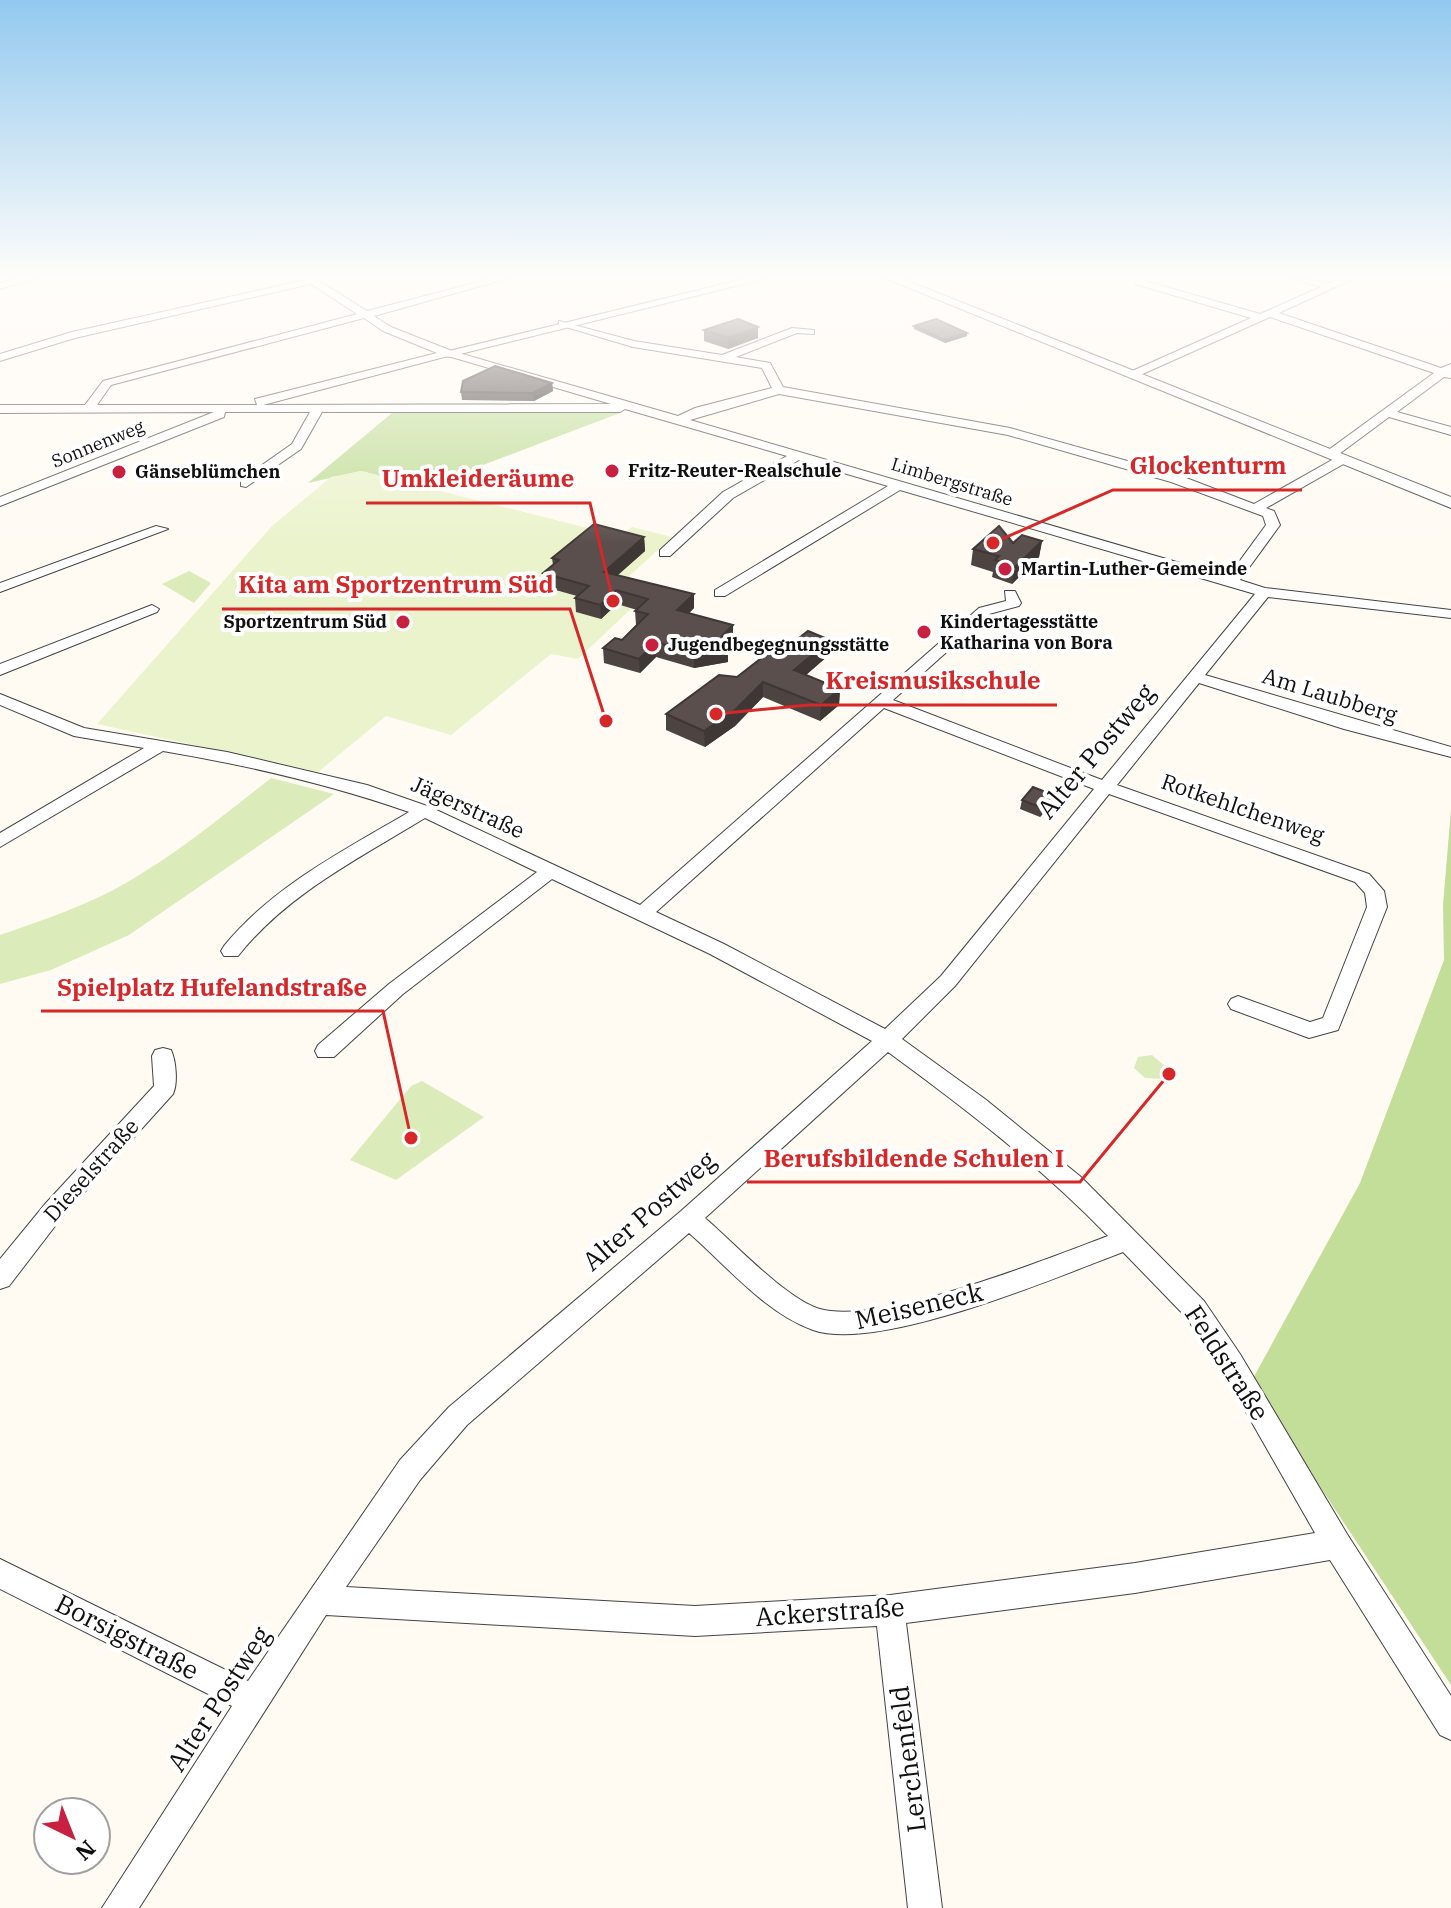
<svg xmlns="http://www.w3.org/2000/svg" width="1451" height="1908" font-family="'IBM Plex Serif',serif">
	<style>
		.green { fill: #dbecba }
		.forest { fill: #c2de99 }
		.pitch { fill: #ebf3cc }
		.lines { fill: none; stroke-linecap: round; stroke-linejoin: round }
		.minor-casing { stroke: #434343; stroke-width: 2 }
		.tertiary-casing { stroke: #434343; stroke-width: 2 }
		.minor { fill: #fff; fill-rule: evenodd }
		.tertiary { fill: #fff; fill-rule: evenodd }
		.wall { fill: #4d4441 }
		.shaded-wall { fill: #3f3735 }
		.building { fill: #5a4f4c; stroke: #3f3735; stroke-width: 2 }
		.poi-dot { fill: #c82041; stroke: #fff; stroke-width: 3 }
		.labels { text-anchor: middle; stroke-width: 8; stroke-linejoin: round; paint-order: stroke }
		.far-street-label { font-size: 18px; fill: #101010; stroke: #fff }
		.far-poi-label { font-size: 18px; font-weight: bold; fill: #101010; stroke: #fff; text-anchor: start }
		.street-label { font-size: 22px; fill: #101010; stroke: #fff }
		.near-street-label { font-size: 26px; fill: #101010; stroke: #fff }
		.leader { fill: none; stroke: #d62828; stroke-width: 3 }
		.callout-dot { fill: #d62828; stroke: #fff; stroke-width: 3 }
		.callout-label { font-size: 24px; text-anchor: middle; font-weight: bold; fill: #d62828; stroke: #fff; stroke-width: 8; stroke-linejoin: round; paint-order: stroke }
	</style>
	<rect width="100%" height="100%" fill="#fffbf3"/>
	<g class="green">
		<polygon points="189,571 211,583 194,603 162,584"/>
		<path d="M 271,778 L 334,794 L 129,935 L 51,970 L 0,984 L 0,935 C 43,920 86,906 126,883 C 178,853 224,815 271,778 Z"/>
		<polygon points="1152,1055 1167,1068 1162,1079 1145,1078 1134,1068 1138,1057"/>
		<polygon points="422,1081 484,1117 396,1180 350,1160 411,1086"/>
	</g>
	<g class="forest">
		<polygon points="392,413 620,413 425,487 361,471 308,483"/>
		<polygon points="1451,809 1451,1685 1251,1382 1360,1183 1444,960 1443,905"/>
	</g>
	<polygon class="pitch" points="361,471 619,536 632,527 672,537 625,580 653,588 578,659 551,654 451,735 386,716 318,772 97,724 272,526 331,477"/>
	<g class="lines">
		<g class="minor-casing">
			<g id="minor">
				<polygon points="24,277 39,277 0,289 0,283"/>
				<path d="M 302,277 L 313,277 L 367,311 L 498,277 L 513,277 L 374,316 L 391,327 L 452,351 L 678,416 L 695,408 L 772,388 L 762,368 L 633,347 L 559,325 L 559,321 L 634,341 L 722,355 L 792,328 L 814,330 L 814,334 L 797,333 L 736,357 L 770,363 L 783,387 L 1010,428 L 1181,476 L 1254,504 L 1339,456 L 1347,456 L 1347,462 L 1266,508 L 1274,511 L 1280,525 L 1240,580 L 1265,588 L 1451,610 L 1451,618 L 1268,597 L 1205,675 L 1451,747 L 1451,757 L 1344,729 L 1199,683 L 1117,785 L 1369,874 L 1384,891 L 1387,907 L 1338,1030 L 1309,1038 L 1231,1009 L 1228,1004 L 1231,999 L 1238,996 L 1310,1022 L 1323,1018 L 1367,907 L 1365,893 L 1355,882 L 1109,794 L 955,986 L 902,1039 L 985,1099 L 1081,1177 L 1204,1301 L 1240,1354 L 1347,1534 L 1451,1696 L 1451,1740 L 1440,1735 L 1330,1560 L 1135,1593 L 906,1623 L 942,1908 L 908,1908 L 877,1626 L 695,1636 L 326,1615 L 139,1908 L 102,1908 L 232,1706 L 0,1589 L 0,1559 L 248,1681 L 400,1460 L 449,1407 L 681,1211 L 872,1041 L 710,954 L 552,879 L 403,994 L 334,1057 L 318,1057 L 315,1051 L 318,1045 L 389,984 L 537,872 L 425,818 C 358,859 287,894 238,956 L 224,956 L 221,951 L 224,946 C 273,886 343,851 409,812 C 329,784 246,765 163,751 L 0,847 L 0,833 L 144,748 L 74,736 L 0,705 L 0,694 L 84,728 L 227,752 L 367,785 L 430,807 L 640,905 L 979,608 L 1006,601 L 1005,591 L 1015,591 L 1021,603 L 1019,606 L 989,614 L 893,700 L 1102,780 L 1255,594 L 900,490 L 725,596 L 715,596 L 715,590 L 888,486 L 799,460 L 733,498 L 670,556 L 660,556 L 660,550 L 723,492 L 787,456 L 625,409 L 620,412 L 322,412 L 301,449 L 246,487 L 241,486 L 241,480 L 292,444 L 310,412 L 225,412 L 224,417 L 0,506 L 0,497 L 214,412 L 0,413 L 0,405 L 85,405 L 103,381 L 357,314 L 311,284 L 75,338 L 0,361 L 0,354 L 72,332 L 305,280 ZM 364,318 L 383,331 L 437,353 L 255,399 L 257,405 L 97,405 L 111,385 ZM 448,356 L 611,404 L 261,405 L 263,405 ZM 779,394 L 1008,435 L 1171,482 L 1263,516 L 1266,525 L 1228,577 L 690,420 ZM 884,708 L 1094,789 L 941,976 L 885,1029 L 724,944 L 656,912 ZM 888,1052 C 966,1109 1041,1167 1108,1236 C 1046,1259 881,1326 820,1309 C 786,1299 733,1242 705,1218 ZM 689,1233 C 727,1266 764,1312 813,1330 C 879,1353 1057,1277 1123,1252 L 1186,1317 L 1222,1370 L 1315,1533 L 1135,1563 L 890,1595 L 695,1606 L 346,1587 L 420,1480 L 467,1425 Z"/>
				<polygon points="1139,277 1150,277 1146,281 1260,314 1321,287 1289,277 1330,283 1344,277 1357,277 1279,313 1441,368 1451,364 1451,378 1444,377 1397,412 1451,427 1451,435 1389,417 1335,457 1327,457 1327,451 1434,373 1270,317 1138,376 1130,376 1130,372 1251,318 1135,284"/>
				<polygon points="156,526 168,529 0,592 0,583"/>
				<polygon points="152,605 159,609 157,612 0,675 0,664"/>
				<path d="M 163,1048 L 171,1050 C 176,1061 178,1083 173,1094 L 62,1217 L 9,1286 L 0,1289 L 0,1259 L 46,1203 L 154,1086 L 152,1056 L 155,1050 Z"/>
			</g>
		</g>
		<g class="tertiary-casing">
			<g id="tertiary">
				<polygon points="752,277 772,277 448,357 441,353"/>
				<polygon points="882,277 898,277 1451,497 1451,508"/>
			</g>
		</g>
		<use href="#minor" class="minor"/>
		<use href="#tertiary" class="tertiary"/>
	</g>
	<g class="wall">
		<polygon points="914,326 967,336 945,343 914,329"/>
		<polygon points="758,327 758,338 728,349 704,341 704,330"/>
		<polygon points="552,383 553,391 534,401 462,400 461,392"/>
		<polygon points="644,537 645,551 618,575 694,608 689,613 733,639 727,645 728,662 694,668 656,657 640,673 604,663 603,648 622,640 636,625 635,611 637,610 617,604 601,619 576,612 575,598 577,596 545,587 543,573 553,565 552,558"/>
		<polygon points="1042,541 1039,557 1012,584 992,577 993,572 971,565 973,549"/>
		<polygon points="830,640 829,655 806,675 840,689 839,705 820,721 763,697 735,726 705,747 666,730 666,714 776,656"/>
		<polygon points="1022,800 1051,804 1040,817 1020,809"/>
	</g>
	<g class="shaded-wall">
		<polygon points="758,327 758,338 728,349 728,338"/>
		<polygon points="967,333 967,336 945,343 945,340"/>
		<polygon points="552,383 553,391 534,401 533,393"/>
		<polygon points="644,537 645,551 605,586 604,572"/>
		<polygon points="1042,541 1039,557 1012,584 1015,567"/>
		<polygon points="616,590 617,604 601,619 600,605"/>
		<polygon points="694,594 694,608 678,624 677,610"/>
		<polygon points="733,625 733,639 724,648 728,647 728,662 694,668 694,653 722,636"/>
		<polygon points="830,640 829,655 793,686 794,670"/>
		<polygon points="656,642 656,657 640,673 639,659"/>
		<polygon points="763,682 763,697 735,726 705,747 704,731"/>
		<polygon points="840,689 839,705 820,721 821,705"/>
		<polygon points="1053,795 1051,804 1040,817 1042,808"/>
	</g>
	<g class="building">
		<polygon points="738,319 758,327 728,338 704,330"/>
		<polygon points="936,319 967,333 945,340 914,326"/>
		<polygon points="495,366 552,383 533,393 461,392 463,381"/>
		<polygon points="594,524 644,537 604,572 694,594 677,610 733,625 722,636 728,647 694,653 656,642 639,659 603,648 615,638 622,640 648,614 635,611 648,599 616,590 600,605 575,598 589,586 543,573 559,560 552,558"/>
		<polygon points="999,526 1013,543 1022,535 1042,541 1015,567 995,560 999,556 973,549"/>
		<polygon points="808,631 830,640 794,670 840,689 821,705 763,682 735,710 704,731 666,714 719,675 737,677 768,653 776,656"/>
		<polygon points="1033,787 1053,795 1042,808 1022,800"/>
	</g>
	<linearGradient id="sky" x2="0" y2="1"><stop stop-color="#93c9ef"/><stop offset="0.51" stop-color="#fffdfa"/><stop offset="1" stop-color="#fffdfa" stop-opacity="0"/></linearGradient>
	<rect width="1451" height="544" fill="url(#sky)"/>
	<g class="poi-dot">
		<circle cx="612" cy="471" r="8"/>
		<circle cx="119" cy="472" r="8"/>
		<circle cx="1005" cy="569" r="8"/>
		<circle cx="403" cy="622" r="8"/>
		<circle cx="924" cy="632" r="8"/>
		<circle cx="652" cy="645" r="8"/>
	</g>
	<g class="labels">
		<g class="far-street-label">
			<text transform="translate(98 444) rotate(-22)" y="6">Sonnenweg</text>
			<text transform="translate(952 482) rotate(17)" y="6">Limbergstraße</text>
		</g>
		<g class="far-poi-label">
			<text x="628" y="477">Fritz-Reuter-Realschule</text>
			<text x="135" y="478">Gänseblümchen</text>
			<text x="1021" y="575">Martin-Luther-Gemeinde</text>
			<text x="387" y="628" text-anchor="end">Sportzentrum Süd</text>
			<text x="940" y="628">Kindertagesstätte<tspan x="940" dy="21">Katharina von Bora</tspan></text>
			<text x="668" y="651">Jugendbegegnungsstätte</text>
		</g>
		<g class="street-label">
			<text transform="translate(1330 695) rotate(17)" y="8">Am Laubberg</text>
			<text transform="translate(468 807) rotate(24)" y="8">Jägerstraße</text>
			<text transform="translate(1243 808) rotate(19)" y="8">Rotkehlchenweg</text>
			<text transform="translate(91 1170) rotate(-48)" y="8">Dieselstraße</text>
		</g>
		<g class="near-street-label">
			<text transform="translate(1096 751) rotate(-50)" y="9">Alter Postweg</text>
			<text transform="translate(649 1211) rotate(-41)" y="9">Alter Postweg</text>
			<text transform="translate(919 1306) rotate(-13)" y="9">Meiseneck</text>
			<text transform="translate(1227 1363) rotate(57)" y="9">Feldstraße</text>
			<text transform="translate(830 1612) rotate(-4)" y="9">Ackerstraße</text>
			<text transform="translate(127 1637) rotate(27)" y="9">Borsigstraße</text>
			<text transform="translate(219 1699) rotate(-57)" y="9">Alter Postweg</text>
			<text transform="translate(908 1759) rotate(-97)" y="9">Lerchenfeld</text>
		</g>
	</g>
	<path class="leader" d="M993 543L1113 490H1302M613 601L590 503H366M606 721L570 609H222M716 714L809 705H1057M411 1138L383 1011H41M1169 1074L1080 1182H747"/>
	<g class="callout-dot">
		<circle cx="993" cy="543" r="8"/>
		<circle cx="613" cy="601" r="8"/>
		<circle cx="606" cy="721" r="8"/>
		<circle cx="716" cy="714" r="8"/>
		<circle cx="411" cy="1138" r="8"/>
		<circle cx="1169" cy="1074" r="8"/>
	</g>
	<g class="callout-label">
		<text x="1208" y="474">Glockenturm</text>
		<text x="478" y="487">Umkleideräume</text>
		<text x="396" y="593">Kita am Sportzentrum Süd</text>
		<text x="933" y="689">Kreismusikschule</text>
		<text x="212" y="996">Spielplatz Hufelandstraße</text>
		<text x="914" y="1167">Berufsbildende Schulen I</text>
	</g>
	<g transform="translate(72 1836) rotate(137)"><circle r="38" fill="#ffffff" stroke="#9f9f9f" stroke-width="2"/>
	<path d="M0-6L14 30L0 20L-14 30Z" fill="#c82041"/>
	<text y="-12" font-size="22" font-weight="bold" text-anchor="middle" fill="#101010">N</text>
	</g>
</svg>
